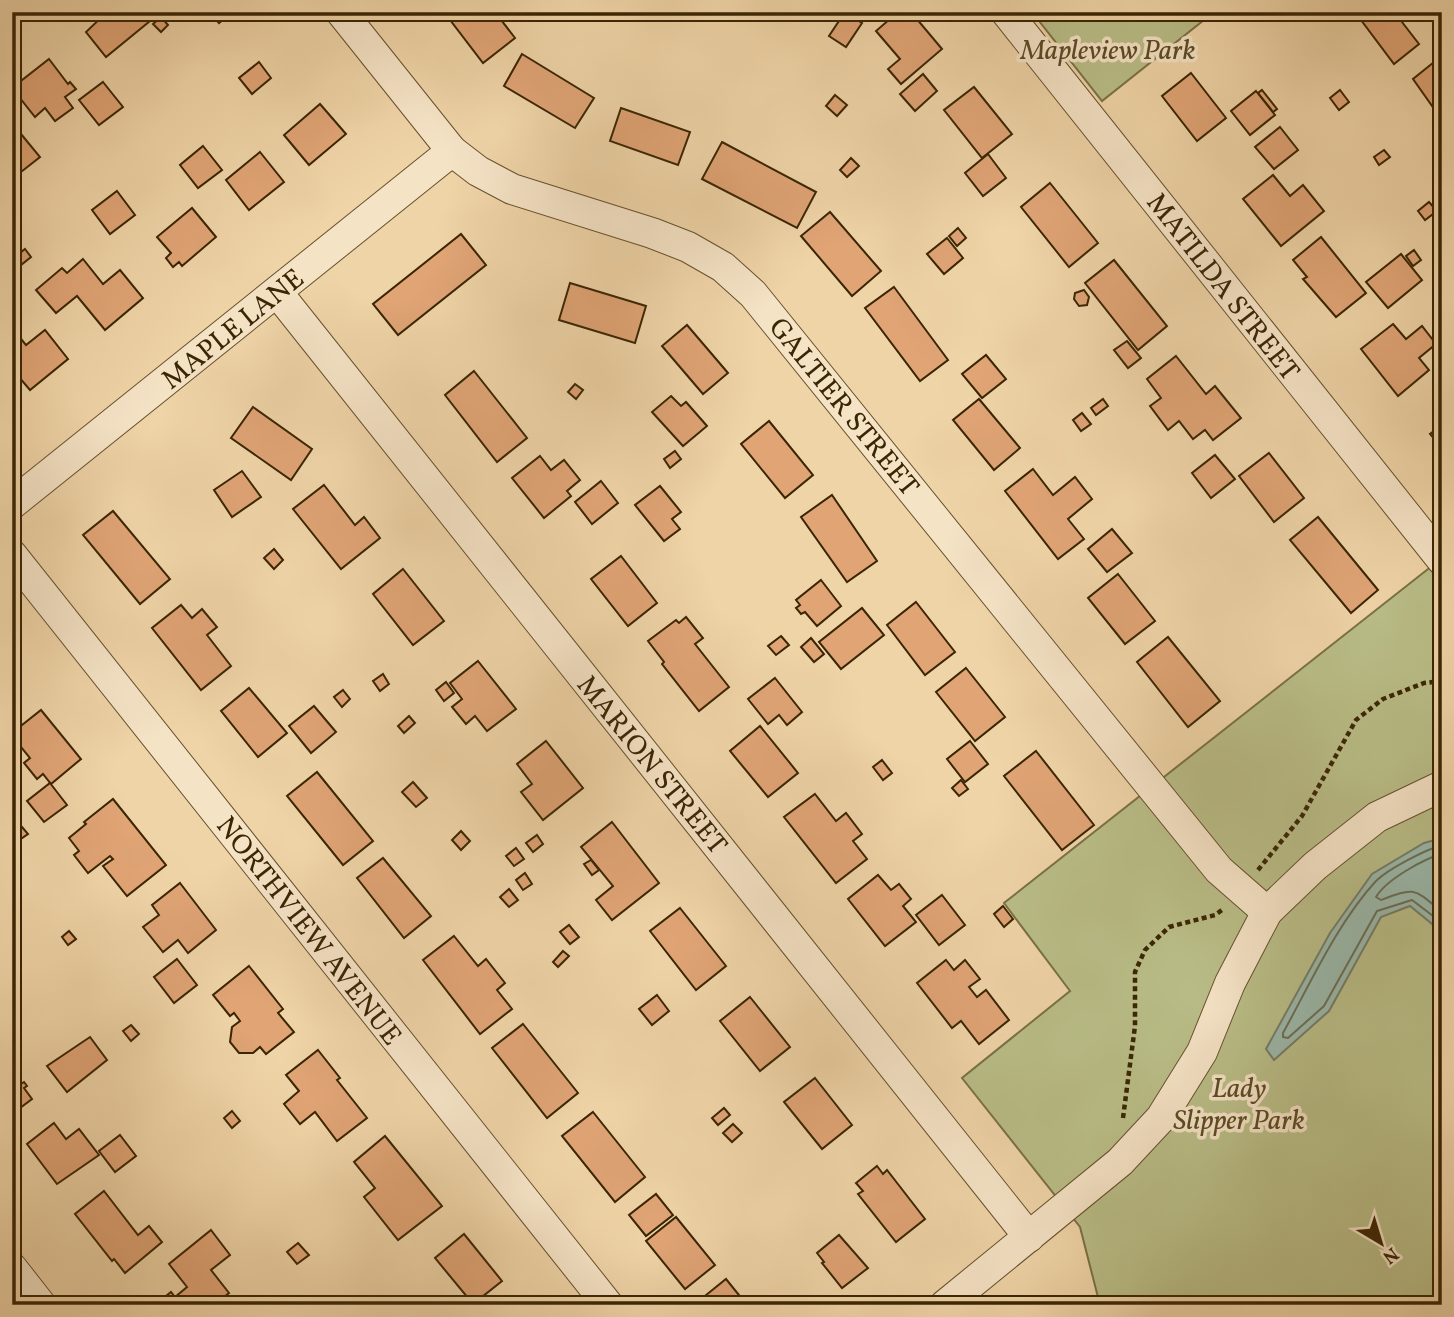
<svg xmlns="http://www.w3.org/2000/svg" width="1454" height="1317" font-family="Vollkorn,serif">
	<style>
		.green { fill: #b9bd87; stroke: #7a7146; stroke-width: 2 }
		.water { fill: #9ab8aa; stroke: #747d68; stroke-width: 2 }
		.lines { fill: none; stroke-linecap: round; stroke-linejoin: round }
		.shore { stroke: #6a6e57; stroke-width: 2 }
		.building { fill: #e0a475; stroke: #3a2504; stroke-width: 2 }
		.minor-casing { stroke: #67512d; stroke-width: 32 }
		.path { stroke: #3a2504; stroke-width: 4.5; stroke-dasharray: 5 3.5; stroke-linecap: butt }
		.minor { stroke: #f5e3c6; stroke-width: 30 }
		.labels { text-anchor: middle; stroke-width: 7; stroke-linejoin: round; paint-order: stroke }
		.park-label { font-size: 28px; font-style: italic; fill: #5a4b25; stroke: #f5e3c6 }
		.street-label { font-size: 28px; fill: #3a2504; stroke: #f5e3c6 }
	</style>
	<rect width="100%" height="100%" fill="#efd4a7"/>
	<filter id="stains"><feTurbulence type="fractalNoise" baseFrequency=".00286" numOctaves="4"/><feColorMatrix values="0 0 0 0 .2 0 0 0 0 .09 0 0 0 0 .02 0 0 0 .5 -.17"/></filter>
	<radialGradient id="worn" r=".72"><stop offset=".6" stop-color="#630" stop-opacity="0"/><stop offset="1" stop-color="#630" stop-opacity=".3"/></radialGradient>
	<g class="green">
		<polygon points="1032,12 1214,12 1102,101"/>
		<polygon points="1442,558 1442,1305 1100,1305 1080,1227 962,1078 1070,991 1004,903"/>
	</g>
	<polygon class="water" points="1442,838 1442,939 1432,924 1410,906 1381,917 1329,1011 1274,1060 1266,1049 1330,933 1372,874 1424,843"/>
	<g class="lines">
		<g class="shore">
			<path d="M 1442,845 C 1425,850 1388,869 1376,881 C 1338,922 1310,984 1283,1033 L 1283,1037 L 1288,1038 L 1324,1006 L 1377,911 L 1412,900 L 1437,919 L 1442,927"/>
			<path d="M 1442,854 C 1423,859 1386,880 1376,897 L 1381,900 C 1416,887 1413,888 1442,912"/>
		</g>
	</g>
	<g class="building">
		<polygon points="107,12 161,12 106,57 86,32"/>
		<polygon points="209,12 232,12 219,23"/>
		<polygon points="444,12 495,12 515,38 483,63"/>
		<polygon points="845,12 862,23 846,47 829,36"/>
		<polygon points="898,12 911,12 942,49 901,84 888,69 900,59 876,31"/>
		<polygon points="1355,12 1401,12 1406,19 1402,22 1419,44 1394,64"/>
		<polygon points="161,17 168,25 161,32 153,24"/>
		<polygon points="522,54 594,98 575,128 504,86"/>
		<polygon points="1439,58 1442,61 1442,120 1413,79"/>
		<polygon points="49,59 68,84 70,82 76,89 65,97 73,108 55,121 45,108 35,117 12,88"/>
		<polygon points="259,62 271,78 252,94 239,78"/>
		<polygon points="1191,73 1226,118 1197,141 1162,96"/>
		<polygon points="923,74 937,91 915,111 900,94"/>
		<polygon points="103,82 123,107 99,125 79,100"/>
		<polygon points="974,87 1012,134 982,158 944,110"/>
		<polygon points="1262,90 1277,109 1273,112 1258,93"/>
		<polygon points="1340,90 1349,102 1339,110 1330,98"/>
		<polygon points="1256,91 1275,115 1250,135 1231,111"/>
		<polygon points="835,95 847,105 837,116 826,106"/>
		<polygon points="320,104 346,134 309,165 284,135"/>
		<polygon points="621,108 690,132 678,165 610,141"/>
		<polygon points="1280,127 1298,150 1274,169 1255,147"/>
		<polygon points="21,134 40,157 21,172 12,162 12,141"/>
		<polygon points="722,142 816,192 797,228 702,179"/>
		<polygon points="203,146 222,170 198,188 180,165"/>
		<polygon points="1384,150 1390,157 1379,165 1374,157"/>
		<polygon points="260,152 284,182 249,210 226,180"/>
		<polygon points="988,154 1006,178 983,196 965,173"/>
		<polygon points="851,158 859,166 847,177 840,170"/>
		<polygon points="1273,175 1290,196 1303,185 1324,211 1281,246 1243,199"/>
		<polygon points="1050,183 1098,243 1069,267 1021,207"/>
		<polygon points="117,191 135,215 110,234 92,210"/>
		<polygon points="1429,202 1437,211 1425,220 1418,211"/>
		<polygon points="192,208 216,237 182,266 179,262 173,267 166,258 171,253 157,237"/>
		<polygon points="830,212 881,271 852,296 801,236"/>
		<polygon points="958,228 966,238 957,246 949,236"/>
		<polygon points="461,234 486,265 398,335 373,304"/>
		<polygon points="1321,237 1366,293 1336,317 1303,279 1307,277 1293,260"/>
		<polygon points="947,238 963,258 944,274 927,254"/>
		<polygon points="25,249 31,257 21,265 15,257"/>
		<polygon points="1414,250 1421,260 1413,266 1406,256"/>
		<polygon points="1401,254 1422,280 1388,308 1366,282"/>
		<polygon points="83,259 103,284 120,270 143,298 105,330 77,296 56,313 36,290 62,268 67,273"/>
		<polygon points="1114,260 1167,326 1138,350 1085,283"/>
		<polygon points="570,283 646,306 635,343 559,320"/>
		<polygon points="894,287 948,360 920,381 865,308"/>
		<polygon points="1084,290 1089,297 1087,305 1079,306 1074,299 1075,293"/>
		<polygon points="1393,324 1406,339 1422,326 1436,344 1419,358 1429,370 1398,396 1361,349"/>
		<polygon points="687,325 728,373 703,394 662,346"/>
		<polygon points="12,328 26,345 45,330 68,359 30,390 12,369"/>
		<polygon points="1127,341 1141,358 1128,368 1114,350"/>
		<polygon points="986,355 1006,379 982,398 962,374"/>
		<polygon points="1176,356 1206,394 1215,386 1241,418 1213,440 1205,430 1193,439 1179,421 1168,430 1150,406 1161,398 1147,379"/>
		<polygon points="474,371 527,438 497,462 445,395"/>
		<polygon points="575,384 583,390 576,399 568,392"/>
		<polygon points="671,396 681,406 686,402 707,426 683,446 652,412"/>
		<polygon points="979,399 1020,448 994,470 953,420"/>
		<polygon points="1103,399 1108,406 1096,415 1091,408"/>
		<polygon points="253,407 312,449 291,480 231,438"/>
		<polygon points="1082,413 1091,424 1081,431 1073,420"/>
		<polygon points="769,421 813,475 785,498 741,444"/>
		<polygon points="1442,425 1442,448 1430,434"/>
		<polygon points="675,451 681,459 670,468 664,459"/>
		<polygon points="1269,453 1304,498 1274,522 1239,476"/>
		<polygon points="1215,455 1235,479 1211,498 1192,473"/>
		<polygon points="540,456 551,470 564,460 580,480 567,491 571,496 544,518 512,478"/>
		<polygon points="1033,469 1053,495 1075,477 1092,499 1068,519 1084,539 1058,559 1005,491"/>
		<polygon points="242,471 261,497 232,517 214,490"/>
		<polygon points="601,481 618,503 592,524 575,502"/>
		<polygon points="324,485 355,525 364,517 380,538 341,569 293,509"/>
		<polygon points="660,486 681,512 672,519 680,529 664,541 635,505"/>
		<polygon points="832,495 877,561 847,582 801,517"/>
		<polygon points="113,511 170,579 140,604 83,535"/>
		<polygon points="1318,517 1378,590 1351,613 1290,540"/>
		<polygon points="1112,529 1132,553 1107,572 1088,549"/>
		<polygon points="274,549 283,560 274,569 264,558"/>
		<polygon points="621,556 657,603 628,626 591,579"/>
		<polygon points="403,569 444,621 413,645 373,594"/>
		<polygon points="1118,574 1155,621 1125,644 1088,598"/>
		<polygon points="821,580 841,606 817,626 805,612 801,614 796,608 800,605 796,600"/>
		<polygon points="916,602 955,652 925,675 887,625"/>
		<polygon points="181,605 192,618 202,609 217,627 207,635 231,666 201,690 152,628"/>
		<polygon points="862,608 884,635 841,669 819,642"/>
		<polygon points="686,617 703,638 695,644 729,687 699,711 662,664 664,662 648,641 676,620 679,623"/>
		<polygon points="781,636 789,645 776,655 768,646"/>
		<polygon points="1168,637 1220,701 1188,727 1137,662"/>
		<polygon points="811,638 824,654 814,662 801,647"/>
		<polygon points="478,661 516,709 487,731 475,716 466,724 452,707 462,699 450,683"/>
		<polygon points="966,668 1005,717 975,741 936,692"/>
		<polygon points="383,674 389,684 380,691 373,681"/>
		<polygon points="775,678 802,712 787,725 779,715 768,724 748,699"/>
		<polygon points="446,682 454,693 444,701 436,690"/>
		<polygon points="249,688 287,733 258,757 221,711"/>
		<polygon points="343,690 350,699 342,707 334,697"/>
		<polygon points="314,706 336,732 311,753 289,726"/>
		<polygon points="41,710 81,759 51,784 43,774 37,779 24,763 30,758 12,736 12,733"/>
		<polygon points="409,716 415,723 404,733 398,726"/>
		<polygon points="760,726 798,773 768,797 730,751"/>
		<polygon points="546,741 583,788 543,820 521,792 532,784 517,764"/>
		<polygon points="970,741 988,764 965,782 947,759"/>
		<polygon points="1036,751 1094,825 1062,850 1004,776"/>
		<polygon points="882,760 892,773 883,780 873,767"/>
		<polygon points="317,772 373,841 343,865 287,796"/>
		<polygon points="961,780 968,789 959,796 952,788"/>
		<polygon points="413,782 427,798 416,807 402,792"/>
		<polygon points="50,783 67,805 44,822 27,801"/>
		<polygon points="815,794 836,821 846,813 862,834 853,841 867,859 836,883 784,817"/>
		<polygon points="113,799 166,865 127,896 103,866 113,859 110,856 88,873 74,855 79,851 69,838 86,824 84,822"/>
		<polygon points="612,822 659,883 612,920 596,900 613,886 581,847"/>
		<polygon points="22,827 28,834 15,843 12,834"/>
		<polygon points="461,831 470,841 461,850 452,840"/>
		<polygon points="537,835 543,844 533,852 526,843"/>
		<polygon points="516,848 524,859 514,866 506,856"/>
		<polygon points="383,858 431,916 404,938 357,878"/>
		<polygon points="591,860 599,870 592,875 584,864"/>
		<polygon points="525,873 532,884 523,890 516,880"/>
		<polygon points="878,875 891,890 899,884 911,899 903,906 916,922 885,946 848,899"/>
		<polygon points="180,883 216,930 188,953 178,940 163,952 143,927 159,915 152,905"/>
		<polygon points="509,889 518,900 509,907 500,897"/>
		<polygon points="942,895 965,925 939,945 916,915"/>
		<polygon points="1003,906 1013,919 1004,927 994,914"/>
		<polygon points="680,908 726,966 696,990 650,931"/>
		<polygon points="569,925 579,937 570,944 560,932"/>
		<polygon points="69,931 76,939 68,945 62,937"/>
		<polygon points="454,936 478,966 486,959 505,983 497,990 512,1009 480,1034 423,960"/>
		<polygon points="563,951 569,956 558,967 553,962"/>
		<polygon points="177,959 197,985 174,1003 154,977"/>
		<polygon points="946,960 954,970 965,960 980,979 969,987 977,997 986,990 1009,1020 979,1044 961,1021 952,1028 917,983"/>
		<polygon points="249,966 283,1009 278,1013 294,1032 266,1054 260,1047 253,1053 239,1053 230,1042 232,1027 240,1021 234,1013 230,1016 213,995"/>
		<polygon points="657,995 669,1011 652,1025 639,1009"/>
		<polygon points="750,997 790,1047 760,1071 720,1021"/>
		<polygon points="523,1024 578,1093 547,1118 492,1048"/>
		<polygon points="131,1025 139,1034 131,1041 123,1031"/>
		<polygon points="90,1037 107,1060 67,1092 47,1066"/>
		<polygon points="318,1050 340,1078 337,1080 367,1118 337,1141 315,1112 300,1124 284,1104 299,1091 286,1075"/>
		<polygon points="12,1073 21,1084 24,1082 27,1086 24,1088 32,1099 12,1114"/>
		<polygon points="815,1078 852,1125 822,1149 784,1102"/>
		<polygon points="724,1108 730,1115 718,1125 712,1118"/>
		<polygon points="232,1111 240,1121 232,1128 224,1118"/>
		<polygon points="593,1112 645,1177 615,1202 562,1136"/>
		<polygon points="54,1123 66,1139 79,1129 99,1155 57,1184 27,1144"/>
		<polygon points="733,1124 742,1133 732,1142 723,1133"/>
		<polygon points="120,1135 136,1156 115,1172 99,1151"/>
		<polygon points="385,1136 442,1206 398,1240 364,1197 375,1188 354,1162"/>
		<polygon points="877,1166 883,1174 887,1170 925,1219 896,1242 858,1194 863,1191 856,1183"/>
		<polygon points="104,1191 138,1235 149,1226 162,1242 125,1273 114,1259 112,1261 75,1214"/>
		<polygon points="656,1194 673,1215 646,1236 629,1215"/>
		<polygon points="676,1217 715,1265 685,1289 646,1241"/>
		<polygon points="211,1230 230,1255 211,1270 229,1293 214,1305 155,1305 171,1292 175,1297 187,1287 169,1264"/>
		<polygon points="464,1234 502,1281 473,1304 435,1258"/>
		<polygon points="839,1235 868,1268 842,1288 822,1263 824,1262 817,1253"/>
		<polygon points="298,1243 309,1255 297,1264 287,1252"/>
		<polygon points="726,1279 747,1305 696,1305 695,1304"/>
	</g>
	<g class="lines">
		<g class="minor-casing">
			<g id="minor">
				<polyline points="341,12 452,151 478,171 512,189 652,233 688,247 723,267 753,294 1219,870 1267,912"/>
				<polyline points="1006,12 1442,560"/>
				<polyline points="277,292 1029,1237"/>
				<polyline points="12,504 452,151"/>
				<polyline points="12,555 608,1305"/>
				<polyline points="12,1268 41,1305"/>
				<polyline points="945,1305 1120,1162 1161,1118 1202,1052 1230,983 1267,912 1315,866 1377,817 1442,786"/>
			</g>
		</g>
		<g class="path">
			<polyline points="1258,870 1302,816 1356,720 1383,699 1424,683 1442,681"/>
			<polyline points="1123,1118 1135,1026 1135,972 1145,950 1169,927 1215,915 1222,910"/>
		</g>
		<use href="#minor" class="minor"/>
	</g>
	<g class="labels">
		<g class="park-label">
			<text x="1108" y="59">Mapleview Park</text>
			<text x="1239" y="1097">Lady<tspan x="1239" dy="32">Slipper Park</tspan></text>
		</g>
		<g class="street-label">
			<text transform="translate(1224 286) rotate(52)" y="10">MATILDA STREET</text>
			<text transform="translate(232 328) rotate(-39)" y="10">MAPLE LANE</text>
			<text transform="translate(845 406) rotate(51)" y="10">GALTIER STREET</text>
			<text transform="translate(653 764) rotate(51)" y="10">MARION STREET</text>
			<text transform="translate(310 930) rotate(52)" y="10">NORTHVIEW AVENUE</text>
		</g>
	</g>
	<rect width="1454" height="1317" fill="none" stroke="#efd4a7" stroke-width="42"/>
	<rect x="14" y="14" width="1426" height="1289" fill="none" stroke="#3a2504" stroke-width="3.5"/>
	<rect x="21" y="21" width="1412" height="1275" fill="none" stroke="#3a2504" stroke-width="2"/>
	<g transform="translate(1381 1243) rotate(142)" stroke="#f5e3c6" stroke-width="5" paint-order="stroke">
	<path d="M0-5L12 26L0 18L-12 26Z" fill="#3a2504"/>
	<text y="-10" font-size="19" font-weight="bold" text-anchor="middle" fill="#3a2504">N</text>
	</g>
	<rect width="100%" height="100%" filter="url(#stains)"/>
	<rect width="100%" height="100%" fill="url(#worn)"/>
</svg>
